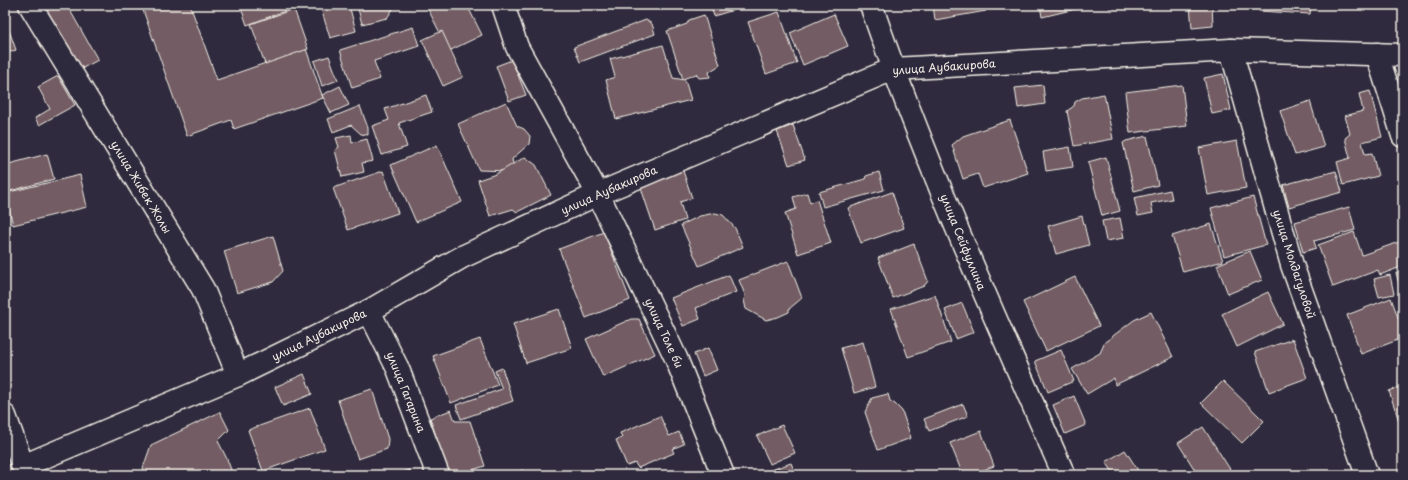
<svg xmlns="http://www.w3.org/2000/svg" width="1408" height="480" font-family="'Playpen Sans',sans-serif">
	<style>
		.building { fill: #735b64; stroke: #f4f1e8 }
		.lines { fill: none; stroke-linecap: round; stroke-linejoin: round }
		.minor-casing { stroke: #f4f1e8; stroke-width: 25 }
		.major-casing { stroke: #f4f1e8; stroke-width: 25 }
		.minor { stroke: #2f2a3d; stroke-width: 22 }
		.major { stroke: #2f2a3d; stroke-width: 22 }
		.labels { text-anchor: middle; stroke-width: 3; stroke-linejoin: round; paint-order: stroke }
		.street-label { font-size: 11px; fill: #f4f1e8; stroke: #2f2a3d }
	</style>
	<rect width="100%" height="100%" fill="#2f2a3d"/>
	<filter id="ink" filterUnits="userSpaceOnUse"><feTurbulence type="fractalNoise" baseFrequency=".025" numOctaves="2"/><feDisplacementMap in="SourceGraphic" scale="8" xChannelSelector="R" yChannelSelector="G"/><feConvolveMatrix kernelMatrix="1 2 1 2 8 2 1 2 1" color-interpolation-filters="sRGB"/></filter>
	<g filter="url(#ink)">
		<g class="building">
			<polygon points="43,5 67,5 98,60 79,70"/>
			<polygon points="157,5 190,5 217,80 306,49 323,98 234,129 231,120 187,136 143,10"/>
			<polygon points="240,5 301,5 247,25"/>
			<polygon points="320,5 349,5 356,31 330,38"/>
			<polygon points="357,5 392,5 393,9 387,18 362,24"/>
			<polygon points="426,5 467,5 482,35 449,51"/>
			<polygon points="710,5 750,5 714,16"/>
			<polygon points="933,5 985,5 986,11 935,20"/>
			<polygon points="1040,5 1092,5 1042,17"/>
			<polygon points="1109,5 1150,5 1150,7 1109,8"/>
			<polygon points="1190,5 1212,5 1213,26 1192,28"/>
			<polygon points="1259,5 1311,5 1310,14 1259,11"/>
			<polygon points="294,9 308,49 265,64 251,24"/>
			<polygon points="779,12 797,63 766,74 748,22"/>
			<polygon points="834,14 848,46 803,65 790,33"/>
			<polygon points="704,15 720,65 709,72 710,77 699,78 696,74 683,79 667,31 687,24 689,20"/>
			<polygon points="5,19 16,50 5,54"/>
			<polygon points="646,20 652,24 655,34 580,62 574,47"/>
			<polygon points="413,27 419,46 374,61 380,79 352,88 340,50"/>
			<polygon points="442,31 463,77 443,86 422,40"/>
			<polygon points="663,45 673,78 685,80 691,100 616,119 606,80 615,77 610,59"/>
			<polygon points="329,56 338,80 322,86 314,61"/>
			<polygon points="512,60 526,95 509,101 496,66"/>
			<polygon points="1223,74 1231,110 1212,114 1204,78"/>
			<polygon points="58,76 75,105 39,125 35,118 50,109 38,87"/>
			<polygon points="1043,85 1045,104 1018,108 1015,88"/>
			<polygon points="1182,85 1187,126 1130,133 1125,92"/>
			<polygon points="340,86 349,105 331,113 322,95"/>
			<polygon points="1370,91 1382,137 1362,142 1365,154 1372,153 1378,176 1343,185 1337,162 1350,158 1345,138 1350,134 1345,116 1363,111 1359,94"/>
			<polygon points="1104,94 1113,139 1074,146 1067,111 1074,106 1075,102 1082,98"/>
			<polygon points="426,95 432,112 399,123 407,147 382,155 372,126 389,120 385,109"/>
			<polygon points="1310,101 1324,147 1295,155 1280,111"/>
			<polygon points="506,102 517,126 524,129 530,136 529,144 512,159 513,164 510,171 479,170 458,124"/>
			<polygon points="360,106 368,128 368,135 361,134 351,125 333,132 328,119"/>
			<polygon points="1010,120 1028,173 983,188 978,174 963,179 952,145 963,136"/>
			<polygon points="793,125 805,160 789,165 777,131"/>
			<polygon points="351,135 352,143 367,139 373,161 362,163 364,172 342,177 335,150 339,147 336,138"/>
			<polygon points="1147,136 1158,185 1134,191 1123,143 1126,141"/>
			<polygon points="1237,141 1246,188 1208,195 1199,148"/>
			<polygon points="437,145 462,202 416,222 391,165"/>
			<polygon points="1070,147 1073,167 1046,171 1043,152"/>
			<polygon points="47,154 54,179 10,191 5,171 5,165"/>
			<polygon points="525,157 536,165 551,195 517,212 513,209 490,216 478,180 496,174"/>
			<polygon points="1106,157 1120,211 1102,216 1088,162"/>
			<polygon points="682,168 692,198 680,202 685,220 655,230 639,182"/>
			<polygon points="383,171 398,213 348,230 333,188"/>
			<polygon points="1336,171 1342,192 1289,207 1283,185"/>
			<polygon points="879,172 884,190 823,207 819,192 865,179 866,176"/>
			<polygon points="80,175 87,207 13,225 5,193"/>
			<polygon points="1170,190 1172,199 1151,203 1153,213 1138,216 1134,198"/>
			<polygon points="892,192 904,228 861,243 848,208"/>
			<polygon points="807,193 810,203 817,200 831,243 798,254 785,213 796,209 793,197"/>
			<polygon points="1253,197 1266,245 1224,256 1211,208"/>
			<polygon points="1349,207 1355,230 1314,241 1316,248 1303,252 1295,222"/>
			<polygon points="715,213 723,215 735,228 743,247 699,266 681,225 700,216"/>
			<polygon points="1082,216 1089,245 1056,254 1048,226"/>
			<polygon points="1120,218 1124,238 1106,241 1102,221"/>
			<polygon points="1211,224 1223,261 1183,272 1172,236"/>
			<polygon points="604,232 630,300 586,318 559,249"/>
			<polygon points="1354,232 1362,255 1402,241 1403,266 1380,275 1378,270 1333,287 1318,245"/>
			<polygon points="273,236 283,271 273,282 237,293 224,251"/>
			<polygon points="914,244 928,281 924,286 893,298 878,258"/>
			<polygon points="1250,251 1262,280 1228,294 1217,265"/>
			<polygon points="788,261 802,298 789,309 789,312 778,317 766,320 746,309 744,300 745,295 739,280"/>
			<polygon points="1403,272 1403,287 1400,288 1396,273"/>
			<polygon points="729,275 736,292 696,308 700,319 683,326 671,298"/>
			<polygon points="1390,275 1394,294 1379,297 1374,279"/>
			<polygon points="1075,277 1099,326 1046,351 1023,302"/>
			<polygon points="1268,292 1283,324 1237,347 1222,314"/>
			<polygon points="935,295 951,342 908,357 891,309"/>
			<polygon points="1391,298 1403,331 1403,338 1361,354 1347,315"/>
			<polygon points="962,303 974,332 956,339 945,310"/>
			<polygon points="559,309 572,348 526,363 513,324"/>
			<polygon points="1151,312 1173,357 1115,385 1114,378 1087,394 1072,369 1100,353 1105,342 1134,320"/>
			<polygon points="631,319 639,319 655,354 603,377 586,339"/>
			<polygon points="480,339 498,385 451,403 433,356"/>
			<polygon points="1293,339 1307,378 1269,392 1255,352"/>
			<polygon points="863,342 875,387 854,393 841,348"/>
			<polygon points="708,348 717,370 703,376 694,354"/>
			<polygon points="1061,350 1074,381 1048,392 1035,361"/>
			<polygon points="502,368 513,401 461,419 456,405 502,389 495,371"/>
			<polygon points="304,374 312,394 283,406 275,387"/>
			<polygon points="1223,381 1264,421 1242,443 1201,403"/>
			<polygon points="1403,386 1403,426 1401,427 1389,391"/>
			<polygon points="372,389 388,439 387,449 358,459 338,400"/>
			<polygon points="888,394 890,401 895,404 902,411 911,438 878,450 865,412 872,398"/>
			<polygon points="1074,396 1086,425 1065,434 1053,405"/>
			<polygon points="963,404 968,416 929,431 924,419"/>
			<polygon points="310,408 325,449 263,471 248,430"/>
			<polygon points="451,410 455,421 470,421 485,466 456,475 449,475 430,418"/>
			<polygon points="220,412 229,430 218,441 227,459 233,475 146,475 143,468 151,445"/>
			<polygon points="660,416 669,436 679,432 684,444 672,449 674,453 638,468 635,463 627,466 616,440 622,438 620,433"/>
			<polygon points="782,425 795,453 770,464 757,436"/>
			<polygon points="1203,427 1233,474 1233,475 1198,475 1178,443"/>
			<polygon points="981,431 994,466 970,475 963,475 950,443"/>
			<polygon points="1125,450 1141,475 1115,475 1106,462"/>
			<polygon points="791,463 796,475 757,475"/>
			<polygon points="410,470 411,475 394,475"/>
			<polygon points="523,470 525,475 510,475"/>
		</g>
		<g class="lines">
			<g class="minor-casing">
				<g id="minor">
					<polyline points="30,5 203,289 238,375"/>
					<polyline points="503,5 517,47 598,194 676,358 723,475"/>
					<path d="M 871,5 C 926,165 996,320 1064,475"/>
					<polyline points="1231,50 1292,265 1367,475"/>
					<polyline points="1377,54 1403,136"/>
					<polyline points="369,311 398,369 438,475"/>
					<polyline points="23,466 238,375 369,311 462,257 598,194 893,69 1231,50 1403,55"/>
				</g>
			</g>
			<g class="major-casing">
				<polyline id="major" points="5,416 26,475"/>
			</g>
			<use href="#minor" class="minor"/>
			<use href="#major" class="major"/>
		</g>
	</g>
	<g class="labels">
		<g class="street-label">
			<text transform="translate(944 67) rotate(-4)" y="4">улица Аубакирова</text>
			<text transform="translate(141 187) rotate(59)" y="4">улица Жибек Жолы</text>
			<text transform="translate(609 190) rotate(-24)" y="4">улица Аубакирова</text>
			<text transform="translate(963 242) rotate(68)" y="4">улица Сейфуллина</text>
			<text transform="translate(1294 264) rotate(72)" y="4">улица Молдагуловой</text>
			<text transform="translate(664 333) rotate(65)" y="4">улица Толе би</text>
			<text transform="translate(319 335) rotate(-26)" y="4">улица Аубакирова</text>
			<text transform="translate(406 392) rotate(68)" y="4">улица Гагарина</text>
		</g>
	</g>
	<rect width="1408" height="480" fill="none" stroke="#2f2a3d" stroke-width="20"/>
	<rect x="10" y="10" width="1388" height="460" fill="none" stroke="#f4f1e8" stroke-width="1.5" filter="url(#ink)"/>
</svg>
